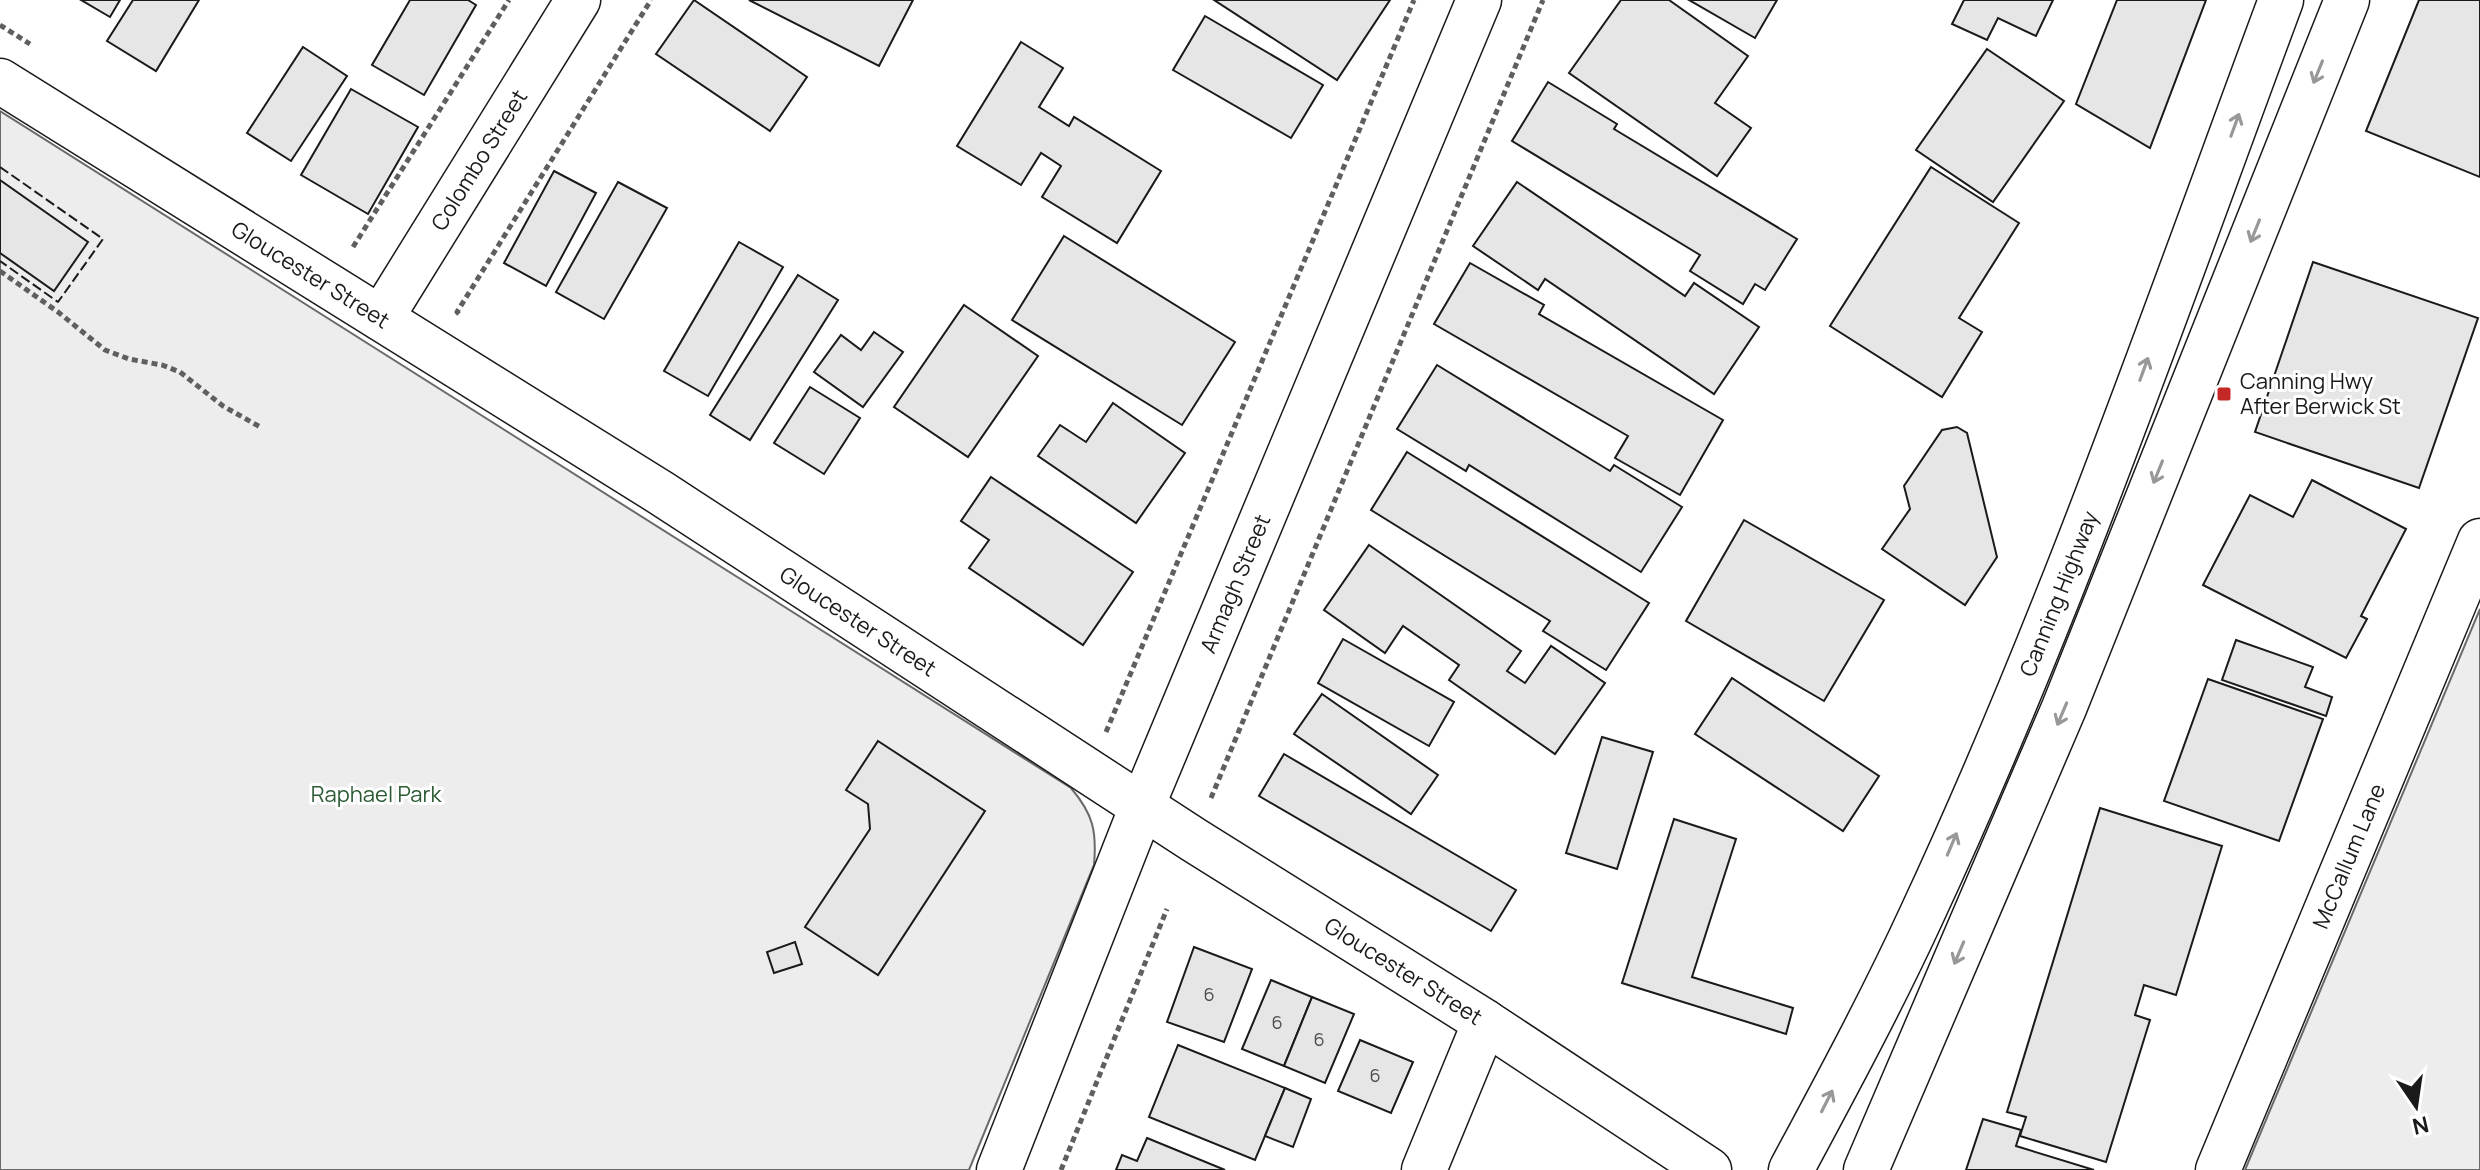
<svg xmlns="http://www.w3.org/2000/svg" width="2480" height="1170" font-family="Manrope,sans-serif">
	<style>
		.green { fill: #ededed; stroke: #6a6a6a; stroke-width: 2 }
		.building { fill: #e6e6e6; stroke: #1a1a1a; stroke-width: 2 }
		.lines { fill: none; stroke-linecap: round; stroke-linejoin: round }
		.minor-casing { stroke: #1a1a1a; stroke-width: 47 }
		.highway-casing { stroke: #1a1a1a; stroke-width: 47 }
		.path { stroke: #5f5f5f; stroke-width: 5; stroke-dasharray: 6 4; stroke-linecap: butt }
		.minor { stroke: #fff; stroke-width: 44 }
		.highway { stroke: #fff; stroke-width: 44 }
		.fence { stroke: #1a1a1a; stroke-width: 2; stroke-dasharray: 10 4; stroke-linecap: butt }
		.oneway { stroke: #989898 }
		.poi-dot { fill: #c62828; stroke: #fff; stroke-width: 3 }
		.labels { text-anchor: middle; stroke-width: 6; stroke-linejoin: round; paint-order: stroke }
		.number-label { font-size: 18px; fill: #4d4d4d }
		.street-label { font-size: 22px; fill: #1a1a1a; stroke: #fff }
		.poi-label { font-size: 22px; fill: #1a1a1a; stroke: #fff; text-anchor: start }
		.park-label { font-size: 22px; fill: #2b5a34; stroke: #fff }
	</style>
	<rect width="100%" height="100%" fill="#fff"/>
	<g class="green">
		<path d="M 0,111 L 1071,788 C 1093,814 1097,831 1094,865 L 969,1170 L 0,1170 Z"/>
		<polygon points="2480,609 2480,1170 2245,1170"/>
	</g>
	<g class="building">
		<polygon points="81,0 120,0 110,17"/>
		<polygon points="133,0 199,0 156,71 107,41"/>
		<polygon points="410,0 468,0 476,5 424,95 372,65"/>
		<polygon points="694,0 807,77 770,131 656,54"/>
		<polygon points="749,0 913,0 879,66"/>
		<polygon points="1214,0 1390,0 1337,80"/>
		<polygon points="1621,0 1669,0 1748,56 1715,103 1751,128 1717,176 1569,73"/>
		<polygon points="1689,0 1777,0 1755,38"/>
		<polygon points="1964,0 2053,0 2036,36 1998,18 1987,40 1952,24"/>
		<polygon points="2117,0 2206,0 2150,148 2076,104"/>
		<polygon points="2419,0 2480,0 2480,177 2366,131"/>
		<polygon points="1205,16 1323,85 1291,138 1173,70"/>
		<polygon points="1021,42 1063,68 1039,107 1069,126 1074,117 1161,171 1117,243 1042,197 1061,166 1041,153 1021,185 957,146"/>
		<polygon points="303,47 347,76 291,161 247,133"/>
		<polygon points="1987,49 2064,101 1993,202 1916,150"/>
		<polygon points="1548,82 1617,124 1614,129 1797,239 1765,290 1755,284 1743,304 1690,271 1700,255 1512,141"/>
		<polygon points="351,89 418,127 368,214 301,175"/>
		<polygon points="1931,167 2019,223 1959,318 1982,332 1942,397 1830,326"/>
		<polygon points="554,171 596,193 546,286 504,263"/>
		<polygon points="0,180 88,242 54,291 0,253"/>
		<polygon points="618,182 667,208 604,319 556,292"/>
		<polygon points="1517,182 1685,296 1694,283 1759,327 1714,394 1545,279 1538,290 1473,246"/>
		<polygon points="1064,236 1235,342 1182,425 1012,320"/>
		<polygon points="739,242 783,267 708,396 664,371"/>
		<polygon points="2313,262 2478,318 2419,488 2255,432"/>
		<polygon points="1470,263 1544,305 1539,314 1723,420 1680,495 1615,458 1628,436 1434,324"/>
		<polygon points="798,275 838,300 750,440 710,415"/>
		<polygon points="964,305 1038,356 968,457 894,407"/>
		<polygon points="874,332 903,352 863,407 814,372 841,335 861,350"/>
		<polygon points="1437,365 1610,471 1614,465 1682,507 1641,572 1469,465 1466,471 1397,429"/>
		<polygon points="810,387 860,418 824,474 774,443"/>
		<polygon points="1113,403 1185,453 1136,523 1038,456 1060,425 1086,442"/>
		<polygon points="1957,427 1967,433 1997,557 1965,605 1882,549 1910,509 1904,486 1942,430"/>
		<polygon points="1407,452 1649,603 1606,670 1543,631 1550,621 1371,510"/>
		<polygon points="991,477 1133,572 1083,645 969,568 989,540 961,521"/>
		<polygon points="2312,480 2406,529 2361,616 2367,619 2346,658 2203,585 2250,495 2293,517"/>
		<polygon points="1744,520 1884,600 1824,701 1686,621"/>
		<polygon points="1369,545 1521,651 1507,671 1525,683 1551,646 1605,683 1555,754 1449,680 1459,665 1403,626 1385,653 1324,610"/>
		<polygon points="1343,639 1454,702 1429,746 1318,683"/>
		<polygon points="2236,640 2313,667 2305,687 2332,697 2326,716 2222,680"/>
		<polygon points="1732,678 1879,776 1843,831 1695,734"/>
		<polygon points="2208,679 2323,719 2279,841 2164,801"/>
		<polygon points="1322,694 1438,775 1411,814 1294,734"/>
		<polygon points="1602,737 1653,752 1617,869 1566,853"/>
		<polygon points="878,741 985,811 878,975 805,927 870,829 868,804 846,790"/>
		<polygon points="1284,754 1516,890 1491,931 1259,796"/>
		<polygon points="2100,808 2222,846 2176,995 2144,985 2135,1015 2150,1020 2106,1162 2020,1136 2026,1117 2007,1112"/>
		<polygon points="1674,819 1736,839 1692,977 1793,1008 1786,1034 1622,983"/>
		<polygon points="795,942 802,964 774,973 767,952"/>
		<polygon points="1194,947 1252,969 1224,1042 1167,1022"/>
		<polygon points="1271,980 1312,997 1284,1066 1242,1049"/>
		<polygon points="1312,997 1354,1014 1325,1083 1284,1066"/>
		<polygon points="1360,1040 1413,1062 1391,1113 1338,1091"/>
		<polygon points="1178,1045 1285,1088 1255,1160 1149,1117"/>
		<polygon points="1285,1088 1311,1099 1293,1147 1265,1136"/>
		<polygon points="1983,1119 2021,1130 2016,1146 2094,1170 1966,1170"/>
		<polygon points="1147,1138 1225,1170 1116,1170 1122,1155 1137,1161"/>
	</g>
	<g class="lines">
		<g class="minor-casing">
			<g id="minor">
				<path id="s1" d="M 0,81 L 661,493 L 1194,840 L 1485,1022 L 1709,1170"/>
				<path id="s2" d="M 381,318 L 578,0"/>
				<path id="s3" d="M 999,1170 L 1143,804 L 1479,0"/>
				<polyline points="1424,1170 1485,1022"/>
				<path id="s4" d="M 2218,1170 L 2480,541"/>
			</g>
		</g>
		<g class="highway-casing">
			<g id="highway">
				<path id="s5" d="M 1791,1170 C 1836,1086 1882,1001 1922,914 C 2060,618 2167,307 2281,0"/>
				<polyline points="1866,1170 2064,708 2347,0"/>
			</g>
		</g>
		<g class="path">
			<polyline points="0,25 30,44"/>
			<polyline points="353,247 509,0"/>
			<polyline points="0,271 58,312 105,350 129,359 162,365 180,372 223,406 262,428"/>
			<polyline points="459,314 457,312 651,0"/>
			<polyline points="1106,732 1414,0"/>
			<polyline points="1211,798 1543,0"/>
			<polyline points="1061,1170 1167,909"/>
		</g>
		<use href="#minor" class="minor"/>
		<use href="#highway" class="highway"/>
		<polyline class="fence" points="0,167 103,239 58,302 0,261"/>
	</g>
	<defs><path id="oneway-shaft" d="M-6 0H5M1.5-3L5.5 0L1.5 3" fill="none" stroke-width="1.6" stroke-linecap="round" stroke-linejoin="round" transform="scale(2)"/></defs>
	<g class="oneway">
		<use href="#oneway-shaft" transform="translate(2318 72) rotate(112)"/>
		<use href="#oneway-shaft" transform="translate(2235 125) rotate(-70)"/>
		<use href="#oneway-shaft" transform="translate(2255 231) rotate(112)"/>
		<use href="#oneway-shaft" transform="translate(2144 369) rotate(-70)"/>
		<use href="#oneway-shaft" transform="translate(2158 472) rotate(112)"/>
		<use href="#oneway-shaft" transform="translate(2062 714) rotate(113)"/>
		<use href="#oneway-shaft" transform="translate(1952 844) rotate(-67)"/>
		<use href="#oneway-shaft" transform="translate(1959 953) rotate(113)"/>
		<use href="#oneway-shaft" transform="translate(1827 1101) rotate(-63)"/>
	</g>
	<rect class="poi-dot" x="2216" y="386" width="16" height="16" rx="4"/>
	<g class="labels">
		<g class="number-label">
			<text x="1209" y="1001">6</text>
			<text x="1277" y="1029">6</text>
			<text x="1319" y="1046">6</text>
			<text x="1375" y="1082">6</text>
		</g>
		<g class="street-label">
			<text dy="8" stroke="none"><textPath href="#s2" startOffset="186">Colombo Street</textPath></text>
			<text dy="8" stroke="none"><textPath href="#s1" startOffset="366">Gloucester Street</textPath></text>
			<text dy="8" stroke="none"><textPath href="#s3" startOffset="632">Armagh Street</textPath></text>
			<text dy="8" stroke="none"><textPath href="#s5" startOffset="636">Canning Highway</textPath></text>
			<text dy="8" stroke="none"><textPath href="#s1" startOffset="1014">Gloucester Street</textPath></text>
			<text dy="8" stroke="none"><textPath href="#s4" startOffset="340">McCallum Lane</textPath></text>
			<text dy="8" stroke="none"><textPath href="#s1" startOffset="1662">Gloucester Street</textPath></text>
		</g>
		<g class="poi-label">
			<text x="2240" y="389">Canning Hwy<tspan x="2240" dy="25">After Berwick St</tspan></text>
		</g>
		<g class="park-label">
			<text x="376" y="802">Raphael Park</text>
		</g>
	</g>
	<g transform="translate(2416 1106) rotate(167)" stroke="#ffffff" stroke-width="6" paint-order="stroke">
	<path d="M0-6L14 30L0 20L-14 30Z" fill="#1a1a1a"/>
	<text y="-12" font-size="22" font-weight="bold" text-anchor="middle" fill="#1a1a1a">N</text>
	</g>
</svg>
